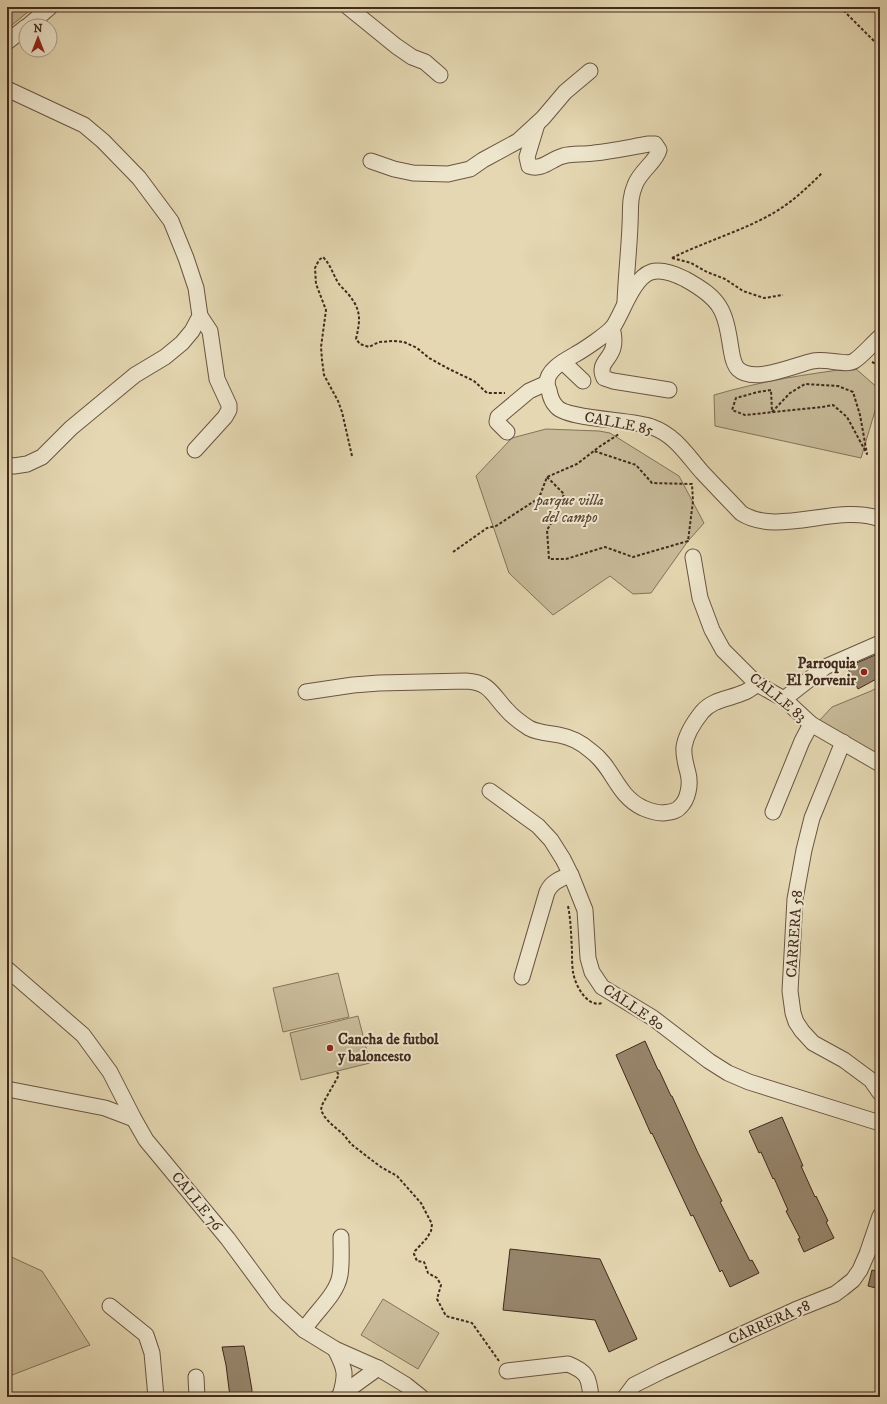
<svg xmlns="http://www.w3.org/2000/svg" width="887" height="1404" font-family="'IM FELL DW Pica',serif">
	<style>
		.green { fill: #c8ba98; stroke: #85725a }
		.building { fill: #96846a; stroke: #422a1d }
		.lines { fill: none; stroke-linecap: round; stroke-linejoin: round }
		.minor-casing { stroke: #6a5542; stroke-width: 17 }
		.path { stroke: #422a1d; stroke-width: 2; stroke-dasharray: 3 2; stroke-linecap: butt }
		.minor { stroke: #ede5cc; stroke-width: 15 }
		.poi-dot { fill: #8f2418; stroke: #ede5cc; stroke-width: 1.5 }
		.labels { text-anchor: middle; stroke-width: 4; stroke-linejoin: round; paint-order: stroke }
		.street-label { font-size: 15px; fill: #422a1d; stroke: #ede5cc }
		.park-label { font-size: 15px; font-style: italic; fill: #5d4736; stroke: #ede5cc }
		.poi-label { font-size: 15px; font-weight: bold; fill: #422a1d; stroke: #ede5cc; text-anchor: end }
	</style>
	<rect width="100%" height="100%" fill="#e4d7b1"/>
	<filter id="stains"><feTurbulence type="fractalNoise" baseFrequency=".005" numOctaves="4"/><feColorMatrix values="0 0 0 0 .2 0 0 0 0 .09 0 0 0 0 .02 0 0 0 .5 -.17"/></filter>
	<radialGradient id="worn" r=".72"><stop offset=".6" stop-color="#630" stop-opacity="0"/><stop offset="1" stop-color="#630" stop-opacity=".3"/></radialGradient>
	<g class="green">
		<polygon points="7,7 34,7 7,29"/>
		<path d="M 855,368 L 880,390 L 880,394 L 861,458 L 715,426 L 714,395 C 762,381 806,374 855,368 Z"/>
		<polygon points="546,429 599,431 610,433 679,476 704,523 688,541 651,593 633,594 610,576 553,615 509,573 476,476 512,438"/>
		<polygon points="880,686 880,761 819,721 832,707 871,691"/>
		<polygon points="338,973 349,1017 283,1032 273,988"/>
		<polygon points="358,1016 370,1063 301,1080 290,1033"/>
		<polygon points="7,1255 42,1271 90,1345 7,1377"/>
		<polygon points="383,1299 439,1333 418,1369 361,1335"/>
	</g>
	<g class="building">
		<polygon points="880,653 880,677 858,689 847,667"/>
		<polygon points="645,1041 658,1070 659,1070 671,1096 672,1096 698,1153 722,1201 720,1202 750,1261 752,1260 759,1273 730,1287 722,1270 720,1272 693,1215 691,1216 652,1133 651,1134 616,1055"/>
		<polygon points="782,1117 803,1166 801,1166 815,1197 816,1196 828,1221 826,1222 834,1238 804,1252 798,1239 800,1238 786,1211 788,1210 774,1178 773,1179 761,1152 759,1153 749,1131"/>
		<polygon points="510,1249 600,1259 637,1339 609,1352 595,1320 503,1310"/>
		<polygon points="872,1270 880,1272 880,1289 868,1286"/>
		<polygon points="244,1346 247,1361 252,1390 251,1397 230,1397 226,1365 222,1347"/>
	</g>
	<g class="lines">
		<g class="minor-casing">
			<g id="minor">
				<polyline points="348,7 396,46 412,57 425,62 440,75"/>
				<polyline points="28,26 50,7"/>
				<polyline points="7,42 26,27"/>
				<polyline points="7,89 84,125 103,141 139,178 171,221 186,258 196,288 200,316 192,331 182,343 165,357 135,375 71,428 42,457 27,464 14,466 7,465"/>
				<path d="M 537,124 L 527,157 L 529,166 C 542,171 551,159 563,156 C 573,153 584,155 594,153 C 613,151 631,147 649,144 L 655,144 L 659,150 C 656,162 640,171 635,185 C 629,199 631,210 630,225 C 629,251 626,276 625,302"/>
				<polyline points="371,161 394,169 413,173 448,174 470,169 483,160 518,141 543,118 565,92 590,71"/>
				<path d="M 612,328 C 614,335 615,341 613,348 C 610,360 597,364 604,378 L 613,381 L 669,390"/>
				<path d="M 880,337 C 873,343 861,357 854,361 C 847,366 824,358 813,361 C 794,365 754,384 738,369 C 733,364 732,355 731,349 C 725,309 721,299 685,279 C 675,274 661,269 651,272 C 633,278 623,312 613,327 C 607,334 585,349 576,354 C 566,360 547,369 547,383 C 547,386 548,388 549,390 C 550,396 552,402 556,406 C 566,420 633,419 652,427 C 675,435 687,455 702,472 C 715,486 728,499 741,513 C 777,537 839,503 880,519"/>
				<polyline points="563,362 583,381"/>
				<polyline points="507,432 497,422 498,417 529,391 547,383"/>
				<polyline points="195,450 225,417 229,410 229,405 217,379 210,331 200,316"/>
				<polyline points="693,557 700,598 712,630 723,650 757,684 784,699 811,724 880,764"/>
				<path d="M 306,692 L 353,685 L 379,683 L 466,681 C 489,682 492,694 506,709 C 512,716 521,723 529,728 C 538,733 549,733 559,735 C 570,737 582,743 591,751 C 614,768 616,795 643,808 C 650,811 655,813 663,813 C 669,812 676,812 680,807 C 688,800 691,784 688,773 C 686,765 683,756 684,747 C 686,734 694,722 702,712 C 713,699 730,699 745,692 C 750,690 753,687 757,684"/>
				<polyline points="784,699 825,667 880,643"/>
				<polyline points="843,742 812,818 804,850 795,899 790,991 793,1013 796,1022 802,1031 813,1043 844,1060 871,1080 880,1093"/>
				<polyline points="490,791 538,826 551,840 563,859 571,875 585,910 588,958 592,972 602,987 653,1018 709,1061 728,1073 749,1082 880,1123"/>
				<polyline points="773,812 802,741 811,724"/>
				<polyline points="7,969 83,1035 110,1072 134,1119 146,1140 228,1239 276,1304 304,1330 335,1349 378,1368 406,1385 421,1397"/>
				<path d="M 522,977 L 547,892 C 551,882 561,878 571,875"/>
				<polyline points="7,1089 105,1108 134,1119"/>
				<polyline points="110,1306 146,1335 152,1353 156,1397"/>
				<path d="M 304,1330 C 314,1313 337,1295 340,1275 C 342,1263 341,1250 341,1237"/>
				<path d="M 335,1349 C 345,1369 347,1373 340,1396"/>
				<path d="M 507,1371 L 568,1364 C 588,1372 589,1378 591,1397"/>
				<polyline points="196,1377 197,1397"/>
				<polyline points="338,1397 378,1368"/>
				<polyline points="625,1397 634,1385 662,1371 795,1310 835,1294 843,1288 853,1280 860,1270 867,1254 880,1216"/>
			</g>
		</g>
		<g class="path">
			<polyline points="840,7 880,47"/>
			<path d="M 672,258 C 704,242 739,232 770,215 C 790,204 806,189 822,173"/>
			<polyline points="672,258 691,263 707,272 725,279 743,291 764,298 783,295"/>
			<polyline points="872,362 880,366"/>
			<polyline points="772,412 790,393 805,384 838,386 853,392 860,415 867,454 847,417 833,405 822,407 745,415 732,410 736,398 758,392 771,390 772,412"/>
			<path d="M 352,456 L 342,412 L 338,401 L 324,375 L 322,360 L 321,347 L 326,310 L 316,284 L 315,268 L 319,260 L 323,257 C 331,265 333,275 339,284 C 342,288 346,291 349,295 C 362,311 360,321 356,339 L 360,344 L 369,347 L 379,342 L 393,341 L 404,342 L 417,348 L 429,358 L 449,369 L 474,381 L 487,393 L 505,393"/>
			<polyline points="547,477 564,494 558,512 547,530 549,559 566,559 605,547 633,557 688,541 693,501 692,484 652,483 636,465 594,451"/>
			<polyline points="453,552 487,528 496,526 539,498 547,477 577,464 599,447 619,434"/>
			<path d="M 568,906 C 571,921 571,935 572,950 C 572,957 572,965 573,972 C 575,985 587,1008 602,1003"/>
			<polyline points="337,1072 339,1075 322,1105 321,1110 324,1116 330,1123 344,1135 351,1144 369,1158 381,1167 397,1176 421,1203 432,1224 431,1231 427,1238 415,1251 414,1254 417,1261 424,1262 428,1273 437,1278 441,1285 437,1299 446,1316 472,1323 499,1361"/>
			<polyline points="877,1203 880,1192"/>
		</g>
		<use href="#minor" class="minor"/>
	</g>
	<g class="poi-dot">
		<circle cx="864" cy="672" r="4"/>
		<circle cx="330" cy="1048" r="4"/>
	</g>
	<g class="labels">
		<g class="street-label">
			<text transform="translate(619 423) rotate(11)" y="5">CALLE 85</text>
			<text transform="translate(778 697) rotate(39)" y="5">CALLE 83</text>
			<text transform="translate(794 934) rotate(-86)" y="5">CARRERA 58</text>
			<text transform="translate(634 1007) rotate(34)" y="5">CALLE 80</text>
			<text transform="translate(197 1201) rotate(51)" y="5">CALLE 76</text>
			<text transform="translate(769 1322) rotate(-24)" y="5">CARRERA 58</text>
		</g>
		<g class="park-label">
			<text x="570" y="505">parque villa<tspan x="570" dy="17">del campo</tspan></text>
		</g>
		<g class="poi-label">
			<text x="856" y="668">Parroquia<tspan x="856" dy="17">El Porvenir</tspan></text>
			<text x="338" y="1044" text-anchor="start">Cancha de futbol<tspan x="338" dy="17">y baloncesto</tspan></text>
		</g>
	</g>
	<rect width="887" height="1404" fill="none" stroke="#e4d7b1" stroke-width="24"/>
	<rect x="8" y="8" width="871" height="1388" fill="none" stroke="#422a1d" stroke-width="2"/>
	<rect x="12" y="12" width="863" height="1380" fill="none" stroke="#422a1d"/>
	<g transform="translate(38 38)"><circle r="19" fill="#ede5cc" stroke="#a99a86"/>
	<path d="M0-3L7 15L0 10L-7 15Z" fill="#8f2418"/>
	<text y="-6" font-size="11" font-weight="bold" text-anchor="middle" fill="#422a1d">N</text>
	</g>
	<rect width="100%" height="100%" filter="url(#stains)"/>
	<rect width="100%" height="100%" fill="url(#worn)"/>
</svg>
